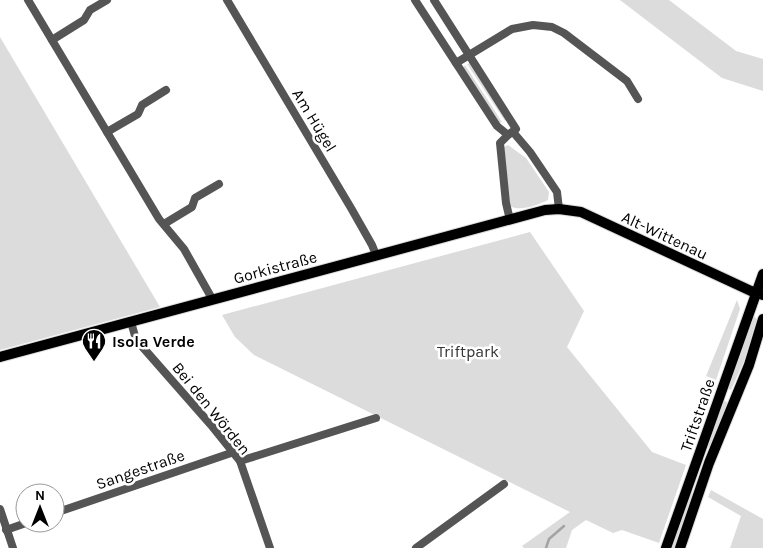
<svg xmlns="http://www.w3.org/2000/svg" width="763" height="548" font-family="Karla,sans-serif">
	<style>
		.green { fill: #dcdcdc }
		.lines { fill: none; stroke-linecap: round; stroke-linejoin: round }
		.stream { stroke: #a3a3a3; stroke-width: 2.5 }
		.major-casing { stroke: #dbdbdb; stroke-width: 12 }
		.minor { stroke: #555; stroke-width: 8 }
		.major { stroke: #000; stroke-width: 10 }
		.labels { text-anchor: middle; stroke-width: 5; stroke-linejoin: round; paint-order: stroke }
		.street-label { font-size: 16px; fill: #000; stroke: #fff }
		.poi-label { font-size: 16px; font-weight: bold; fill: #000; stroke: #fff; text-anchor: start }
		.park-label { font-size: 16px; fill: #333; stroke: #fff }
	</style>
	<rect width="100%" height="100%" fill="#fff"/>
	<g class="green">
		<polygon points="620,0 669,0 736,51 763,59 763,91 722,78"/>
		<polygon points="0,37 160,307 0,350"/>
		<polygon points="471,63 506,119 505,121 467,64"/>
		<polygon points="465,65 502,122 499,123 463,68"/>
		<path d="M 508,145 L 526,158 L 549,192 L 548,200 C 538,205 519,212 510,206 L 504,147 Z"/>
		<polygon points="530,232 584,311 567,347 652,452 686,465 659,543 622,530 613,533 586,520 572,530 566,548 524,548 522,546 570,512 254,355 235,337 222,315"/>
		<polygon points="737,300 740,309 716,380 706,376"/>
		<polygon points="752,315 757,319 744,361 731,390 727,388"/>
		<polygon points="723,400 728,403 711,448 709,448 707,446"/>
		<polygon points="711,490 763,519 763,548 730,548 741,516 708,497"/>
		<polygon points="694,493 676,548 671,548 689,494"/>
	</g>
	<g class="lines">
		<polyline class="stream" points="546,548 549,539 564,526"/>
		<g class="major-casing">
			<g id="major">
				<polyline points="0,357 545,210 559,209 581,212 751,291 763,295"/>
				<polyline points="666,548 763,274"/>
				<polyline points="680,548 709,463 749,365 763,319"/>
			</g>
		</g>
		<g class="minor">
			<polyline points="28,0 159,219 184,249 210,295 211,300"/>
			<polyline points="227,0 351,208 372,245 376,255"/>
			<polyline points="415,0 497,126 508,135"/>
			<polyline points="434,0 516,129 508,135 500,143 506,203 510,220"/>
			<polyline points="52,40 84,20 90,10 107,0"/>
			<polyline points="456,63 512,29 533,25 552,27 564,33 627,81 638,99"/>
			<polyline points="107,132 138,114 142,105 166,90"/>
			<polyline points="513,132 530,152 557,192 559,209"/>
			<polyline points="164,224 192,207 195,198 219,184"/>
			<polyline points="131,322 135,336 139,343 211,425 240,461 270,548"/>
			<polyline points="240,461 376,418"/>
			<polyline points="0,509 13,548"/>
			<polyline points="55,513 234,452"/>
			<polyline points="6,530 26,523"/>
			<polyline points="416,548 504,484"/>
		</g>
		<use href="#major" class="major"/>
	</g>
	<defs>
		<g id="restaurant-pin" transform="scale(1.25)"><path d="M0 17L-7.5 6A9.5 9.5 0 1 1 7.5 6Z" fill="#000" stroke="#fff"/><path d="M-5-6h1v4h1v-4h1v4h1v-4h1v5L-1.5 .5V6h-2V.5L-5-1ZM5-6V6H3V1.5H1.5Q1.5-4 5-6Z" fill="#fff"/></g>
	</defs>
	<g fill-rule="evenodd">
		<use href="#restaurant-pin" x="94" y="341"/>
	</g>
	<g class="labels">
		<g class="street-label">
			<text transform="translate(315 120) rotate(59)" y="6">Am Hügel</text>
			<text transform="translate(665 235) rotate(25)" y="6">Alt-Wittenau</text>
			<text transform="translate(275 267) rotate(-15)" y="6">Gorkistraße</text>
			<text transform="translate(212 408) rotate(51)" y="6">Bei den Wörden</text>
			<text transform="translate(697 415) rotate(-71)" y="6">Triftstraße</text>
			<text transform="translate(140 469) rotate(-19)" y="6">Sangestraße</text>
		</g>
		<g class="poi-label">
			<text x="112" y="347">Isola Verde</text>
		</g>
		<g class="park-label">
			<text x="468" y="357">Triftpark</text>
		</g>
	</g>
	<g transform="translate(40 508)"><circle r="24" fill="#ffffff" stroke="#999999"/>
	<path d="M0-4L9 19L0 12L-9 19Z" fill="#000000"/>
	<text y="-8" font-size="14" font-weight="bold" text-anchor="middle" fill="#000000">N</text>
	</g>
</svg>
